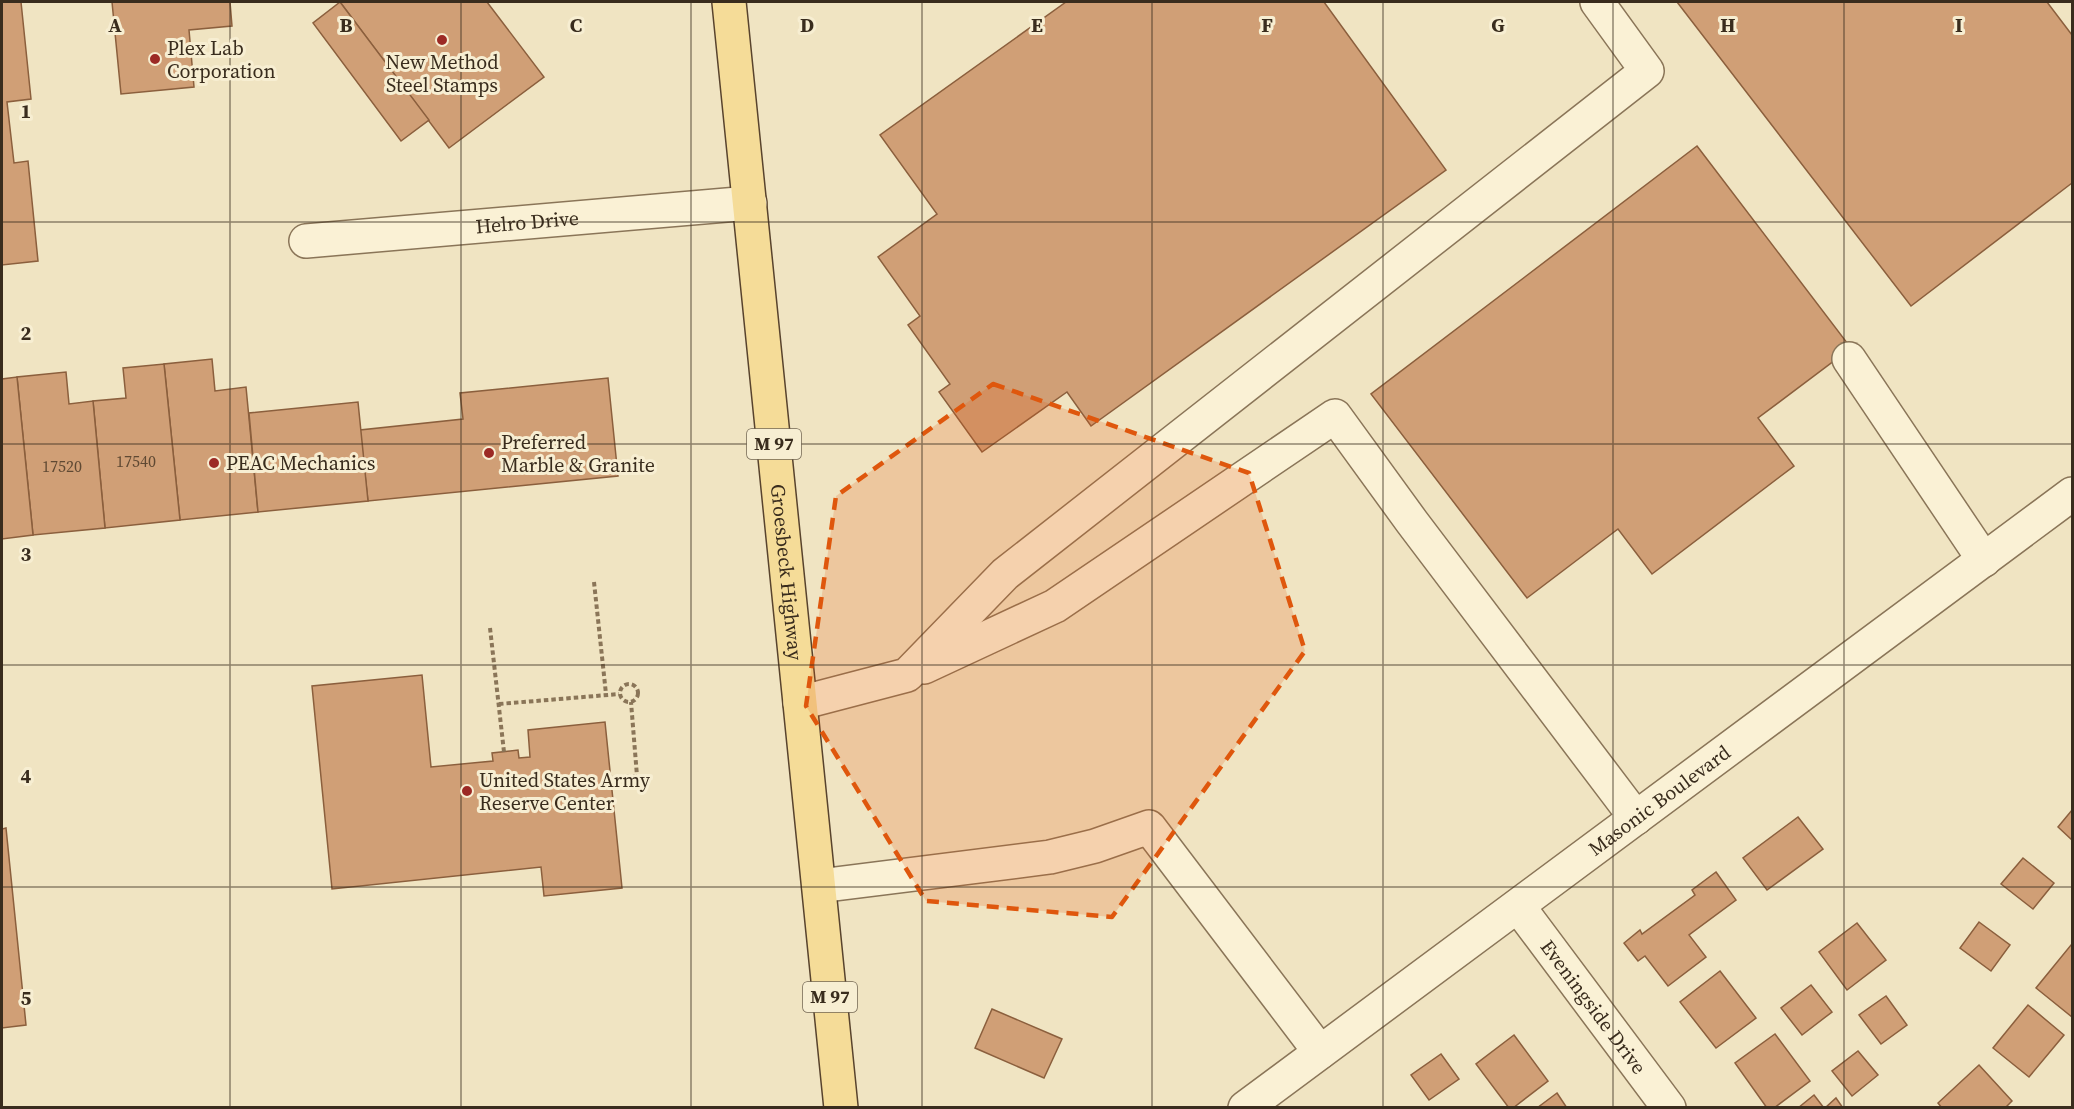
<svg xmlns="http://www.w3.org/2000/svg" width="2074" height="1109" font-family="'Source Serif 4',serif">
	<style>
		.building { fill: #d09f76; stroke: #8b5f3d; stroke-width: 1.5 }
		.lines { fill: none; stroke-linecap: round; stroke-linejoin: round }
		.minor-casing { stroke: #8a7558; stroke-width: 36 }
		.major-casing { stroke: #58432d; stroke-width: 36 }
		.path { stroke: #8a7558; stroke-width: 4; stroke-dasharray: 4.5 3; stroke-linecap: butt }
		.minor { stroke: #faf1d5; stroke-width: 33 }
		.major { stroke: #f5dc98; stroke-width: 33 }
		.marked { fill: #df570d; fill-opacity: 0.2; stroke: #df570d; stroke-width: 4.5; stroke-dasharray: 12 8; stroke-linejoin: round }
		.grid { fill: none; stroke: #392c1d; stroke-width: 1.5; stroke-opacity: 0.55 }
		.poi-dot { fill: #9c2a25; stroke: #f7eed2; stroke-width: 2 }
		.labels { text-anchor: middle; stroke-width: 6; stroke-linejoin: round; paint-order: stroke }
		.number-label { font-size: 16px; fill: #5f4933 }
		.shield { fill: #f7eed2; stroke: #726653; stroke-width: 1.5 }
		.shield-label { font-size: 18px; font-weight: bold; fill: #392c1d }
		.poi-label { font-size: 20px; fill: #392c1d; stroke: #f7eed2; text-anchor: start }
		.street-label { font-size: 20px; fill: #392c1d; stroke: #f7eed2 }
		.grid-label { font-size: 20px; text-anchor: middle; font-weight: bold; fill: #392c1d; stroke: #f7eed2; stroke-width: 6; stroke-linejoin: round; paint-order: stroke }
	</style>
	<rect width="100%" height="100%" fill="#f0e4c2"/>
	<g class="building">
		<polygon points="2,2 21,2 31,99 7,102 14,163 28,161 38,261 2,265"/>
		<polygon points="112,2 230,2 232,26 189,30 194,87 121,94"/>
		<polygon points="340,2 487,2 544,77 449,148"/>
		<polygon points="340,2 429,120 401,141 313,23"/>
		<polygon points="1066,2 1324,2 1446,170 1091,426 1067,392 982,452 939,392 950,384 908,325 920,316 878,257 937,214 880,135"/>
		<polygon points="1677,2 2047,2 2072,35 2072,183 1911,306"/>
		<polygon points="1697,146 1851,348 1758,418 1794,466 1652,574 1618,529 1527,598 1371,394"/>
		<polygon points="212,359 215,391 246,387 258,512 180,520 164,364"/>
		<polygon points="164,364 180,520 105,528 93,401 126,398 123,368"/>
		<polygon points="66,372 69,404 93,401 105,528 33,535 17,377"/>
		<polygon points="17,377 33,535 2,539 2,379"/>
		<polygon points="608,378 618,476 368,501 360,430 463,419 460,393"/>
		<polygon points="358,402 368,501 258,512 249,413"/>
		<polygon points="422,675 431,767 493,761 492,753 518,750 519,758 530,757 528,730 605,722 622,888 544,896 541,867 332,889 312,686"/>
		<polygon points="2072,810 2072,840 2058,827"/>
		<polygon points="1798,817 1823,849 1767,890 1743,858"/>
		<polygon points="6,828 26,1025 2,1028 2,829"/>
		<polygon points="2023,858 2054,883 2033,909 2001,884"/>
		<polygon points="1716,872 1736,900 1689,935 1706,957 1668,986 1645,956 1638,961 1624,943 1640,930 1642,934 1695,895 1692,890"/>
		<polygon points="1979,922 2010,945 1991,971 1960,948"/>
		<polygon points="1857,923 1886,960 1847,990 1819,952"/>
		<polygon points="2071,945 2072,946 2072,1017 2036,988"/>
		<polygon points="1720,971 1756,1018 1716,1048 1680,1002"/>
		<polygon points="1811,985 1832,1012 1802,1035 1781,1008"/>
		<polygon points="1886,996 1907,1025 1881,1044 1859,1015"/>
		<polygon points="2028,1005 2064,1035 2029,1077 1993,1048"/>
		<polygon points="992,1009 1062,1039 1044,1078 975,1048"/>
		<polygon points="1775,1034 1810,1081 1774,1108 1767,1108 1735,1063"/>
		<polygon points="1514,1035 1548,1081 1513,1108 1509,1108 1476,1064"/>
		<polygon points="1858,1051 1878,1075 1852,1096 1832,1071"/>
		<polygon points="1441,1054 1459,1079 1429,1100 1411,1075"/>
		<polygon points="1979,1065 2012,1101 2005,1108 1942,1108 1938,1103"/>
		<polygon points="1557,1093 1567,1108 1537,1108"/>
		<polygon points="1814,1095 1824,1108 1798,1108"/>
		<polygon points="1836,1098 1843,1108 1825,1108"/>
	</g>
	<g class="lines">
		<g class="minor-casing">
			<g id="minor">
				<path id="s1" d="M 306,241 L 750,203"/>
				<polyline points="1849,359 1984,560"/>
				<polyline points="924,667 1055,606 1335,416 1412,522 1636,818"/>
				<polyline points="800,703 907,675 1005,574 1647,71 1597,2"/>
				<polyline points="819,886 1050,857 1095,846 1149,827 1320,1052"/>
				<path id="s2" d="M 1518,906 L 1669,1108"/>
				<path id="s3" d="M 1245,1108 L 2072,494"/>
			</g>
		</g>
		<g class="major-casing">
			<g id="major">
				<path id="s4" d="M 729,2 L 841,1108"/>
			</g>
		</g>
		<g class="path">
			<polyline points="594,582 606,694"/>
			<polyline points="490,628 504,752"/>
			<circle cx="629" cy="693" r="9"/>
			<polyline points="499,704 619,694"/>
			<polyline points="611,778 637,776 631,702"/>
		</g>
		<use href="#minor" class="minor"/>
		<use href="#major" class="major"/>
	</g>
	<path class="marked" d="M 993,384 L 1249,473 L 1305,651 L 1112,917 L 926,901 L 806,706 L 836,496 Z"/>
	<path class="grid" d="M 230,2 L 230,1108M 461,2 L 461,1108M 691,2 L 691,1108M 922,2 L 922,1108M 1152,2 L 1152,1108M 1383,2 L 1383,1108M 1613,2 L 1613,1108M 1844,2 L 1844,1108M 2,222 L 2072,222M 2,444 L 2072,444M 2,665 L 2072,665M 2,887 L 2072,887"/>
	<g class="poi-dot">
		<circle cx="442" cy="40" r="6"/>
		<circle cx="155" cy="59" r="6"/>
		<circle cx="489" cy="453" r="6"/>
		<circle cx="214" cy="463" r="6"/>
		<circle cx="467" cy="791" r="6"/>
	</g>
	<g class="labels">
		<g class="number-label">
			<text x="136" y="467">17540</text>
			<text x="62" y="472">17520</text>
		</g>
		<g class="shield">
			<rect x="747" y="429" width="54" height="30" rx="4.5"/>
			<rect x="803" y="982" width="54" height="30" rx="4.5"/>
		</g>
		<g class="shield-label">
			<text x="774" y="450">M 97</text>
			<text x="830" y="1003">M 97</text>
		</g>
		<g class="poi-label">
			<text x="167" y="55">Plex Lab<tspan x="167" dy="23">Corporation</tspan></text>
			<text x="442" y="69" text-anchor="middle">New Method<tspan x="442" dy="23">Steel Stamps</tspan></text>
			<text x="501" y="449">Preferred<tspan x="501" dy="23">Marble &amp; Granite</tspan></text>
			<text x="226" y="470">PEAC Mechanics</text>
			<text x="479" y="787">United States Army<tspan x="479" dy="23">Reserve Center</tspan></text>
		</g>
		<g class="street-label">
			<text dy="7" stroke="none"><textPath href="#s1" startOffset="222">Helro Drive</textPath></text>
			<text dy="7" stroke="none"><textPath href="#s4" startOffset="573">Groesbeck Highway</textPath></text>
			<text dy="7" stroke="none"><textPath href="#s3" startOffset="516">Masonic Boulevard</textPath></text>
			<text dy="7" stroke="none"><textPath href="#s2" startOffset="126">Eveningside Drive</textPath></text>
		</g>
	</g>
	<g class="grid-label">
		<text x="115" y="32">A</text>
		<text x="346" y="32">B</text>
		<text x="576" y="32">C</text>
		<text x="807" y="32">D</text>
		<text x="1037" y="32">E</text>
		<text x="1267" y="32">F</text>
		<text x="1498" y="32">G</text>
		<text x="1728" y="32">H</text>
		<text x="1959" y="32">I</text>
		<text x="26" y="118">1</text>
		<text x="26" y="340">2</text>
		<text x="26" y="561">3</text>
		<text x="26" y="783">4</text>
		<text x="26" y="1005">5</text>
	</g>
	<rect width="2074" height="1109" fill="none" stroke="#392c1d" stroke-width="6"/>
</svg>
